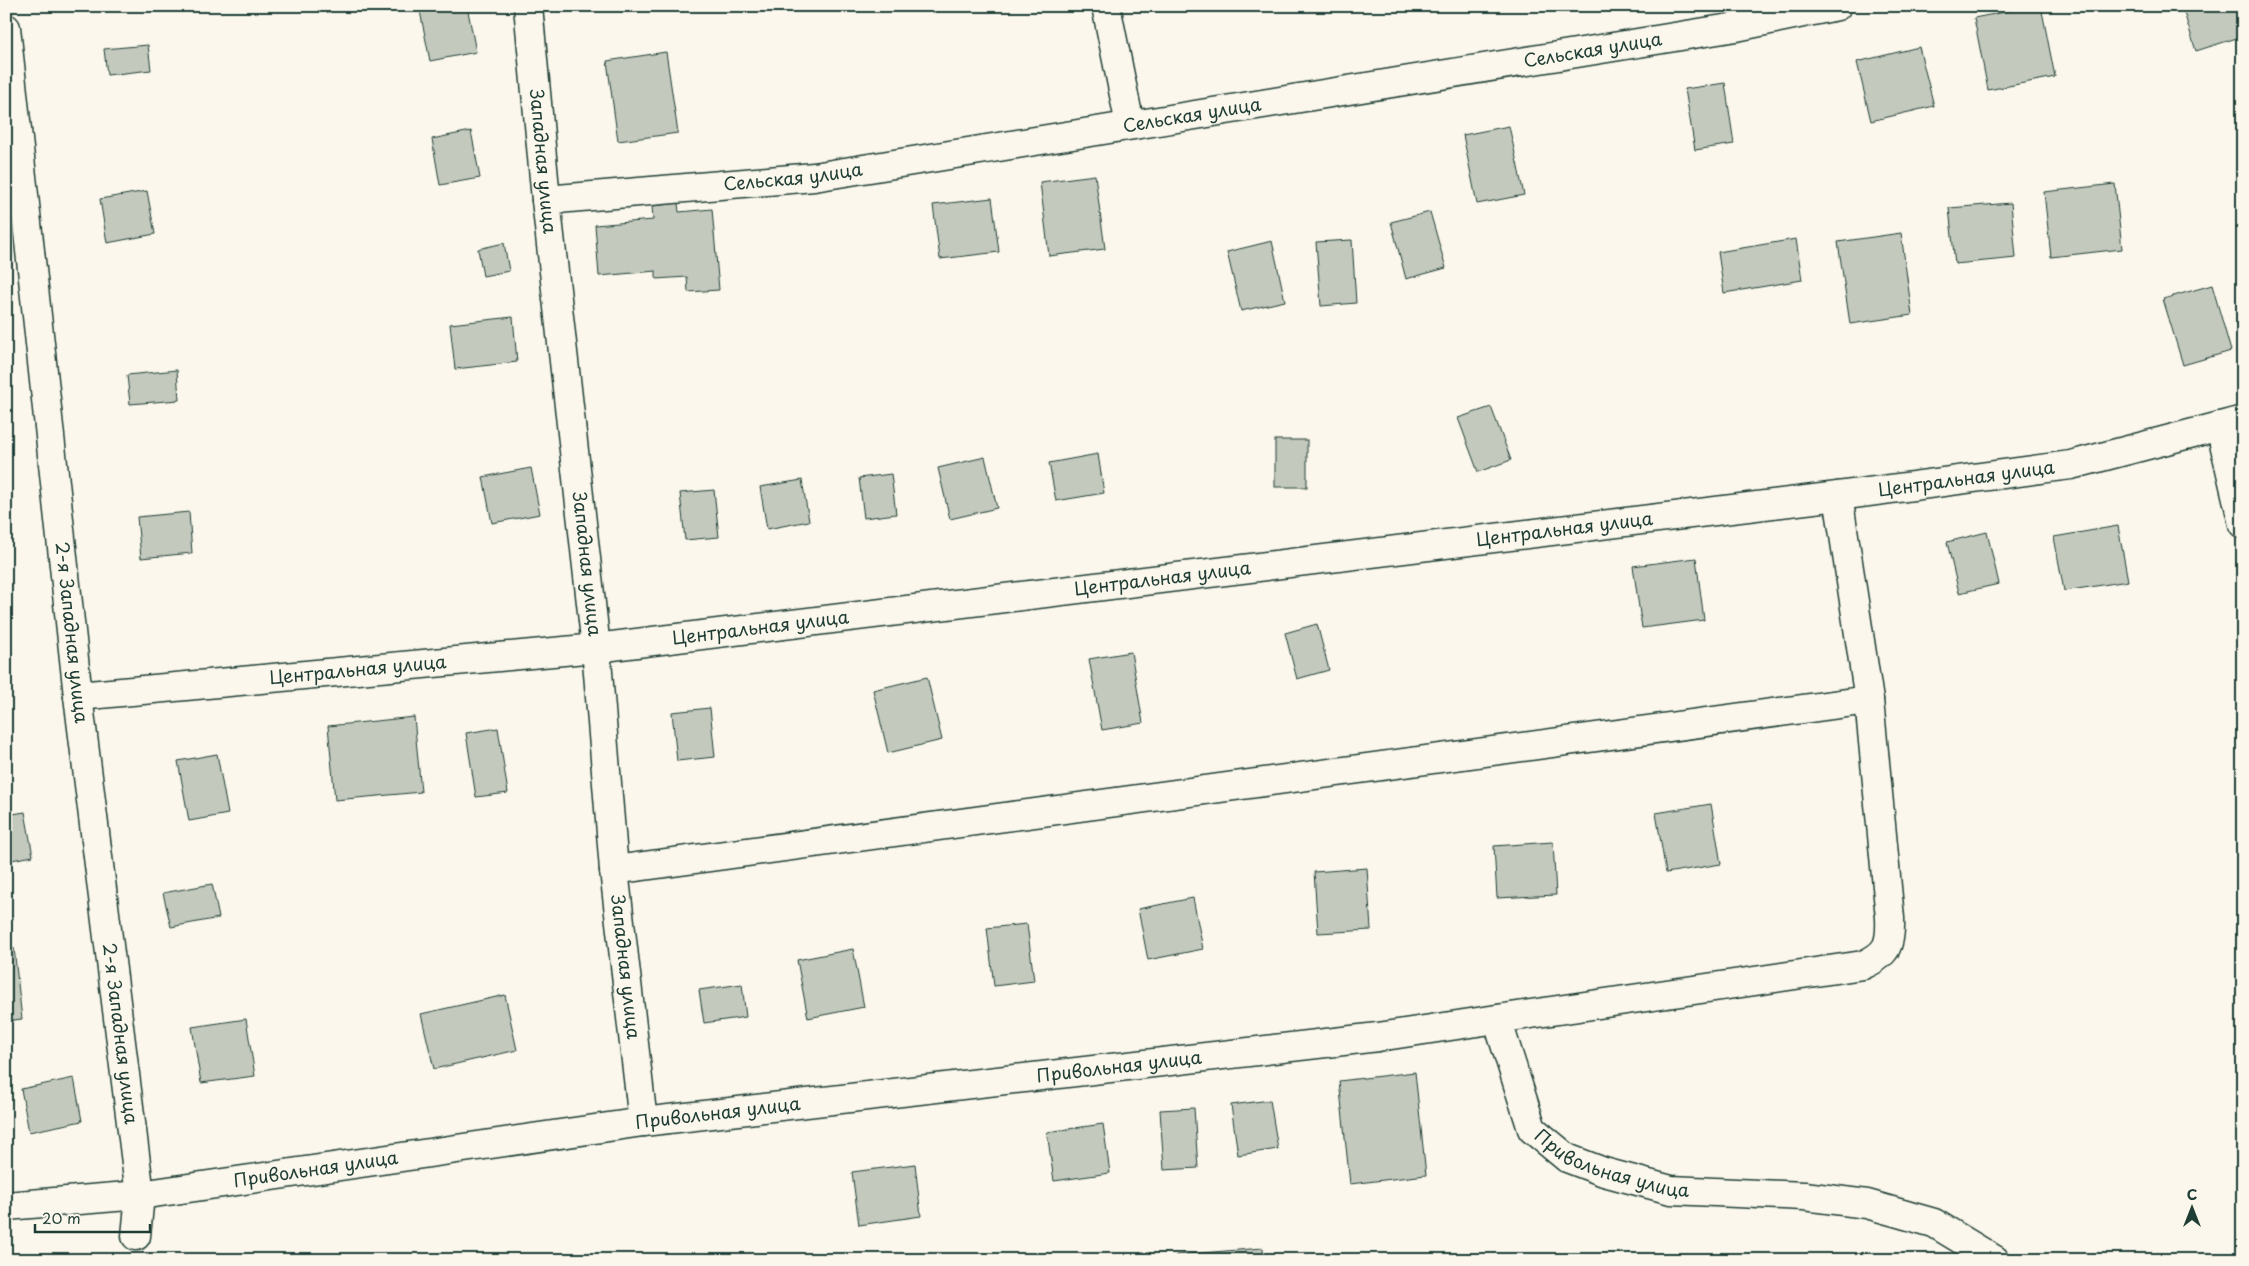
<svg xmlns="http://www.w3.org/2000/svg" width="2249" height="1266" font-family="'Playpen Sans',sans-serif">
	<style>
		.building { fill: #c4c9be; stroke: #1f3d34 }
		.lines { fill: none; stroke-linecap: round; stroke-linejoin: round }
		.minor-casing { stroke: #1f3d34; stroke-width: 31 }
		.minor { stroke: #fbf7ec; stroke-width: 28 }
		.labels { text-anchor: middle; stroke-width: 4.5; stroke-linejoin: round; paint-order: stroke }
		.street-label { font-size: 18px; fill: #1f3d34; stroke: #fbf7ec }
	</style>
	<rect width="100%" height="100%" fill="#fbf7ec"/>
	<filter id="ink" filterUnits="userSpaceOnUse"><feTurbulence type="fractalNoise" baseFrequency=".02" numOctaves="2"/><feDisplacementMap in="SourceGraphic" scale="10" xChannelSelector="R" yChannelSelector="G"/><feConvolveMatrix kernelMatrix="1 2 1 2 8 2 1 2 1" color-interpolation-filters="sRGB"/></filter>
	<g filter="url(#ink)">
		<g class="building">
			<polygon points="445,6 467,6 476,52 430,61 420,11"/>
			<polygon points="2035,6 2041,6 2055,77 1988,90 1974,18"/>
			<polygon points="2182,6 2243,6 2243,36 2196,51"/>
			<polygon points="148,45 151,70 107,75 104,49"/>
			<polygon points="1919,47 1934,106 1871,121 1857,62"/>
			<polygon points="666,52 678,133 618,141 607,61"/>
			<polygon points="1725,83 1734,144 1695,150 1685,89"/>
			<polygon points="1509,126 1524,195 1477,204 1463,135"/>
			<polygon points="471,131 480,178 440,185 432,139"/>
			<polygon points="1095,175 1105,249 1049,256 1040,182"/>
			<polygon points="2115,184 2122,249 2051,257 2044,192"/>
			<polygon points="147,191 155,234 107,243 100,199"/>
			<polygon points="992,198 999,252 940,259 933,205"/>
			<polygon points="678,203 679,212 712,209 719,290 688,292 687,277 656,279 656,271 599,276 595,225 653,220 652,206"/>
			<polygon points="2011,203 2016,258 1955,264 1949,208"/>
			<polygon points="1430,212 1446,268 1406,279 1391,222"/>
			<polygon points="1901,233 1912,315 1850,324 1838,242"/>
			<polygon points="1796,239 1802,280 1724,293 1718,252"/>
			<polygon points="1352,240 1356,303 1321,306 1316,242"/>
			<polygon points="1272,241 1285,301 1241,311 1227,252"/>
			<polygon points="504,243 509,271 483,276 478,249"/>
			<polygon points="2212,285 2231,351 2183,365 2163,299"/>
			<polygon points="513,317 517,362 455,369 450,324"/>
			<polygon points="177,370 179,400 130,404 127,375"/>
			<polygon points="1491,407 1511,460 1478,472 1458,418"/>
			<rect x="1275" y="440" width="32" height="47"/>
			<polygon points="1098,454 1104,493 1056,501 1049,463"/>
			<polygon points="985,457 997,508 950,519 938,468"/>
			<polygon points="531,468 540,514 492,523 483,477"/>
			<polygon points="891,474 896,514 864,518 859,478"/>
			<polygon points="802,480 809,521 767,529 760,487"/>
			<polygon points="714,490 719,537 685,540 680,493"/>
			<polygon points="189,512 192,553 141,558 137,517"/>
			<polygon points="2118,526 2128,581 2064,591 2054,537"/>
			<polygon points="1987,532 1999,584 1959,593 1947,542"/>
			<polygon points="1696,558 1704,620 1642,628 1633,566"/>
			<polygon points="6,561 10,586 6,586"/>
			<polygon points="1317,624 1329,670 1297,679 1285,633"/>
			<polygon points="1131,652 1143,723 1102,730 1089,659"/>
			<polygon points="927,677 942,740 888,753 873,690"/>
			<polygon points="710,708 715,757 677,761 672,712"/>
			<polygon points="414,717 421,792 335,800 328,726"/>
			<polygon points="498,728 508,793 476,797 466,733"/>
			<polygon points="217,754 228,814 189,821 178,761"/>
			<polygon points="1711,804 1721,864 1666,873 1656,813"/>
			<polygon points="25,812 33,856 6,861 6,815"/>
			<polygon points="1553,842 1556,895 1497,898 1494,846"/>
			<polygon points="1367,868 1371,930 1318,933 1314,872"/>
			<polygon points="212,884 219,918 171,927 163,893"/>
			<polygon points="1193,898 1203,949 1148,960 1138,909"/>
			<polygon points="1027,924 1034,981 994,986 987,928"/>
			<polygon points="6,948 14,948 22,1019 6,1021"/>
			<polygon points="853,949 864,1007 808,1018 797,960"/>
			<polygon points="742,984 746,1017 704,1023 699,990"/>
			<polygon points="505,995 517,1050 434,1069 421,1014"/>
			<polygon points="246,1019 255,1076 201,1083 192,1027"/>
			<polygon points="1415,1072 1426,1175 1350,1184 1339,1081"/>
			<polygon points="74,1078 82,1121 29,1132 21,1089"/>
			<polygon points="1270,1100 1278,1149 1238,1155 1231,1105"/>
			<polygon points="1194,1108 1198,1168 1164,1170 1160,1110"/>
			<polygon points="1103,1124 1110,1173 1054,1181 1047,1132"/>
			<polygon points="915,1164 921,1216 859,1225 852,1172"/>
			<polygon points="1263,1248 1264,1260 1176,1260 1176,1255"/>
		</g>
		<g class="lines">
			<g class="minor-casing">
				<g id="minor">
					<path id="s1" d="M 528,6 L 546,200 L 596,648 L 614,870 L 643,1122"/>
					<polyline points="1106,6 1130,125"/>
					<path id="s2" d="M 6,28 L 78,696 L 140,1195 L 136,1236"/>
					<path id="s3" d="M 546,200 L 814,177 L 1736,27 L 1837,6"/>
					<polyline points="2220,426 2243,524"/>
					<path id="s4" d="M 78,696 L 596,648 L 1838,496 L 2071,465 L 2243,420"/>
					<polyline points="614,870 1869,700"/>
					<path d="M 1497,1019 L 1863,965 C 1888,954 1891,944 1890,918 L 1869,700 L 1838,496"/>
					<path id="s5" d="M 6,1206 L 140,1195 L 643,1122 L 1378,1037 L 1497,1019 L 1532,1129 L 1567,1158 L 1604,1172 L 1671,1190 L 1804,1196 L 1867,1204 L 1934,1223 L 1995,1260"/>
				</g>
			</g>
			<use href="#minor" class="minor"/>
		</g>
	</g>
	<g class="labels">
		<g class="street-label">
			<text dy="6" stroke="none"><textPath href="#s3" startOffset="1058">Сельская улица</textPath></text>
			<text dy="6" stroke="none"><textPath href="#s3" startOffset="652">Сельская улица</textPath></text>
			<text dy="6" stroke="none"><textPath href="#s1" startOffset="156">Западная улица</textPath></text>
			<text dy="6" stroke="none"><textPath href="#s3" startOffset="248">Сельская улица</textPath></text>
			<text dy="6" stroke="none"><textPath href="#s4" startOffset="1901">Центральная улица</textPath></text>
			<text dy="6" stroke="none"><textPath href="#s4" startOffset="1496">Центральная улица</textPath></text>
			<text dy="6" stroke="none"><textPath href="#s1" startOffset="561">Западная улица</textPath></text>
			<text dy="6" stroke="none"><textPath href="#s4" startOffset="1091">Центральная улица</textPath></text>
			<text dy="6" stroke="none"><textPath href="#s4" startOffset="686">Центральная улица</textPath></text>
			<text dy="6" stroke="none"><textPath href="#s2" startOffset="608">2-я Западная улица</textPath></text>
			<text dy="6" stroke="none"><textPath href="#s4" startOffset="281">Центральная улица</textPath></text>
			<text dy="6" stroke="none"><textPath href="#s1" startOffset="966">Западная улица</textPath></text>
			<text dy="6" stroke="none"><textPath href="#s2" startOffset="1012">2-я Западная улица</textPath></text>
			<text dy="6" stroke="none"><textPath href="#s5" startOffset="1122">Привольная улица</textPath></text>
			<text dy="6" stroke="none"><textPath href="#s5" startOffset="718">Привольная улица</textPath></text>
			<text dy="6" stroke="none"><textPath href="#s5" startOffset="1708">Привольная улица</textPath></text>
			<text dy="6" stroke="none"><textPath href="#s5" startOffset="312">Привольная улица</textPath></text>
		</g>
	</g>
	<rect width="2249" height="1266" fill="none" stroke="#fbf7ec" stroke-width="25"/>
	<rect x="12" y="12" width="2224" height="1241" fill="none" stroke="#1f3d34" stroke-width="2" filter="url(#ink)"/>
	<g transform="translate(2192 1208)" stroke="#fbf7ec" stroke-width="4" paint-order="stroke">
	<path d="M0-4L9 19L0 12L-9 19Z" fill="#1f3d34"/>
	<text y="-8" font-size="14" font-weight="bold" text-anchor="middle" fill="#1f3d34">С</text>
	</g>
	<path d="M35 1224v8h115v-8" fill="none" stroke="#1f3d34" stroke-width="2.5"/>
	<text x="42" y="1224" font-size="15" fill="#1f3d34" stroke="#fbf7ec" stroke-width="4" paint-order="stroke">20 m</text>
</svg>
